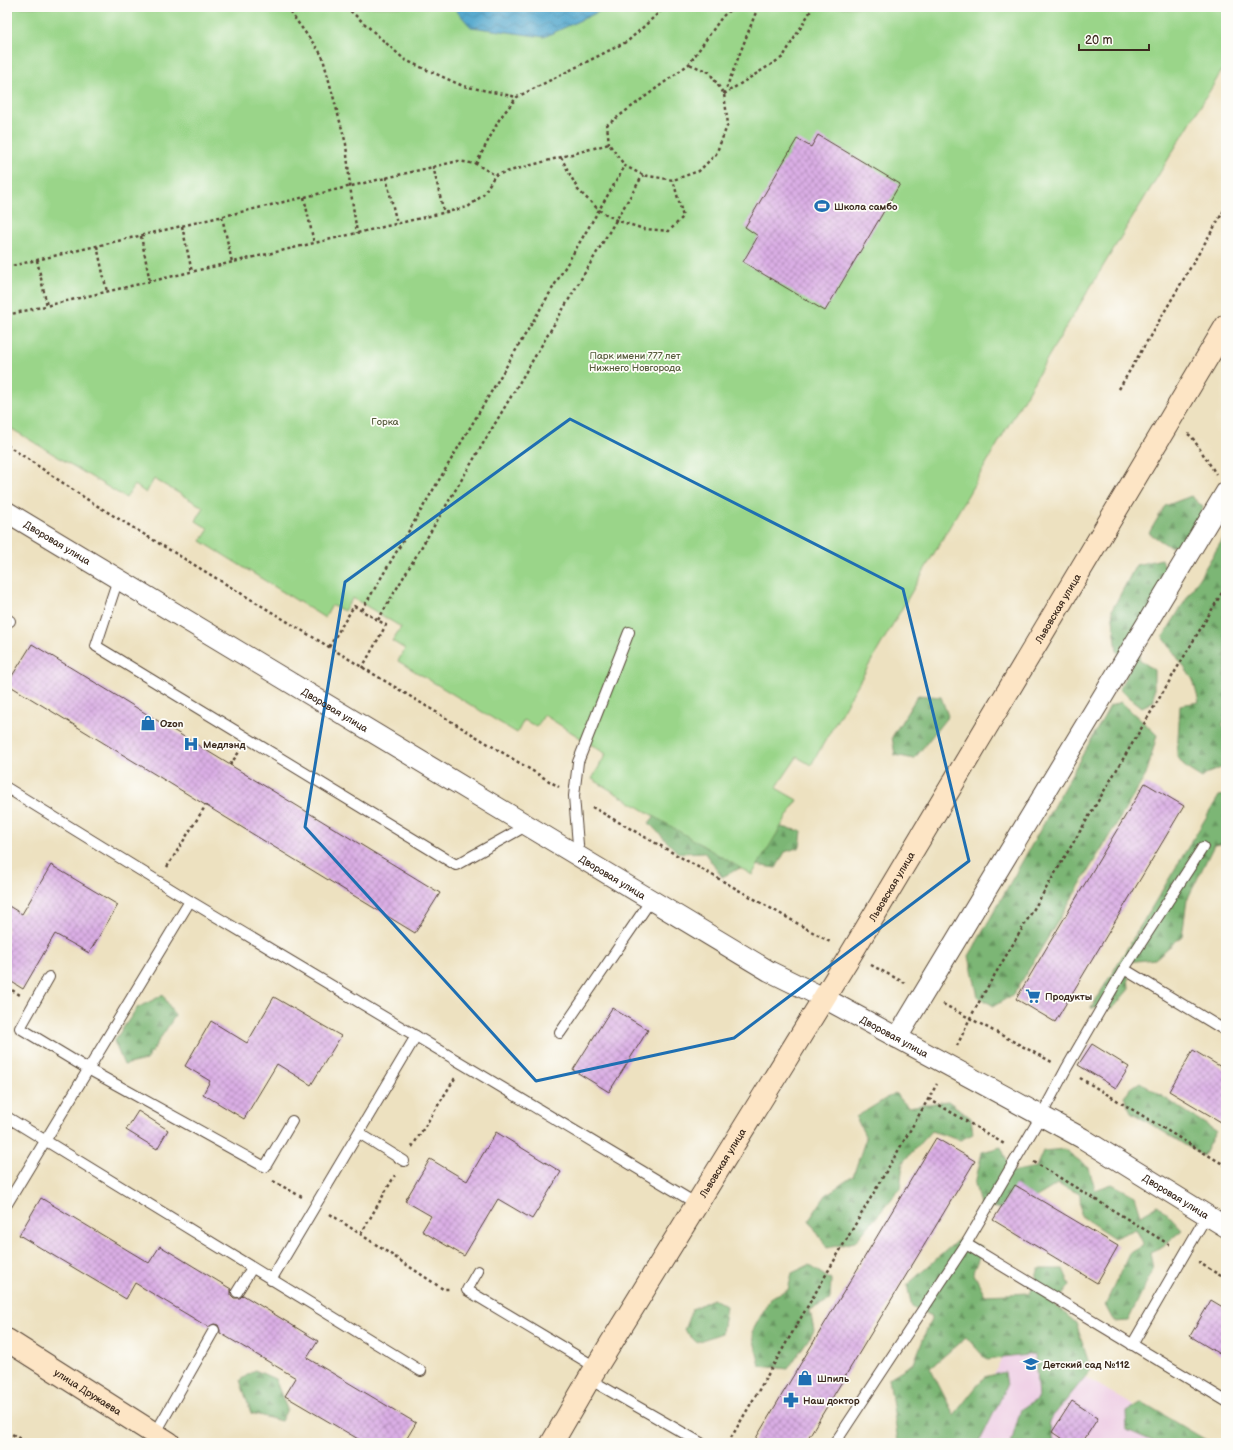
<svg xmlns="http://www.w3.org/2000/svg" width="1233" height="1450" font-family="'Balsamiq Sans',sans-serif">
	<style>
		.built { fill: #efd0e6 }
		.forest { fill: url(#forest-firs); stroke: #5b704a }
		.park { fill: #9ad589; stroke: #6a8054 }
		.water { fill: url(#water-waves); stroke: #466875 }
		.building { fill: url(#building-cross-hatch) }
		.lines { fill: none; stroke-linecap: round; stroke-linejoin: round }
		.lane-casing { stroke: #564536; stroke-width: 12 }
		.street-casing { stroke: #564536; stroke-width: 22 }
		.secondary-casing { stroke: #564536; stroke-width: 24 }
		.path { stroke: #564536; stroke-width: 2.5; stroke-dasharray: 3 3; stroke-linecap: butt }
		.lane { stroke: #fff; stroke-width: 10 }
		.street { stroke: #fff; stroke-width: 20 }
		.secondary { stroke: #fde5c5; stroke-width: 22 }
		.marked { fill: none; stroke: #1f6fb2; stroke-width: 3; stroke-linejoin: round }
		.labels { text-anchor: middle; stroke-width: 3.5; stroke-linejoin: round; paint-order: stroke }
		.poi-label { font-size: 10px; font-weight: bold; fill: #3b2a1e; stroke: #fdfcf7; text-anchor: start }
		.park-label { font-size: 10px; fill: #585d3e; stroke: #fdfcf7 }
		.street-label { font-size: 10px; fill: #3b2a1e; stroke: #fdfcf7 }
	</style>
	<defs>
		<pattern id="forest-firs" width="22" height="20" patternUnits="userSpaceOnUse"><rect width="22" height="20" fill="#7bb675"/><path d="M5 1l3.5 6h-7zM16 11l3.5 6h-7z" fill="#66945f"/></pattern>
		<pattern id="water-waves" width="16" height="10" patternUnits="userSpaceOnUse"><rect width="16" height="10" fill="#50a6cc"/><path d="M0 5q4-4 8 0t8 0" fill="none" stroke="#4487a5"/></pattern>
		<pattern id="building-cross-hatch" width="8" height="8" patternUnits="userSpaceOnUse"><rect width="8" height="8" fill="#daaee5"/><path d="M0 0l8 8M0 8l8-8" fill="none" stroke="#b28eb9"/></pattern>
	</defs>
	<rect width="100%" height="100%" fill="#fdfcf7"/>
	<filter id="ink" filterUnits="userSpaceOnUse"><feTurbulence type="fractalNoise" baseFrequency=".025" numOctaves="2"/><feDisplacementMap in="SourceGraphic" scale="8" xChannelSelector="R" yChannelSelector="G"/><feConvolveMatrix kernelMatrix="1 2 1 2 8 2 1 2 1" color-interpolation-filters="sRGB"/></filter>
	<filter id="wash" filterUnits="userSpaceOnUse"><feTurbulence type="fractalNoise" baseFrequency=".012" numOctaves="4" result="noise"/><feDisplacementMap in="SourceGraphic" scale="16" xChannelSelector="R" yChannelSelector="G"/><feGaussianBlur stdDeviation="0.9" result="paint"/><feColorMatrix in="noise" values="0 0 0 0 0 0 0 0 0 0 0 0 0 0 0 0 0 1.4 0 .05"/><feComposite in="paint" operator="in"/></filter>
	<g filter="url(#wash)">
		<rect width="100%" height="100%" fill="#ede1c0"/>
		<polygon class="built" points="1016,1337 1198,1443 951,1443"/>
		<g class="forest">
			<polygon points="1191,496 1203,507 1195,535 1170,547 1149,533 1165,506"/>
			<polygon points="1226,534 1226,719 1222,725 1226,728 1226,766 1208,773 1202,778 1186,768 1177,756 1180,705 1199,702 1193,680 1163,637"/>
			<polygon points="1162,559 1172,587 1141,644 1139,659 1154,670 1154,701 1142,707 1119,689 1132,664 1117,651 1112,610 1136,565"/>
			<polygon points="918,695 941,697 948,716 914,759 895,755 892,737"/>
			<polygon points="1121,702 1157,735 1146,775 1014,994 994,1006 978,997 969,956 1110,706"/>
			<polygon points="672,794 769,825 802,831 800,847 785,852 776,868 748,864 722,877 704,852 678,853 649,823"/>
			<polygon points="1226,795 1226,843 1214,845 1187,900 1182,936 1155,959 1127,962 1129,989 1113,1008 1091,1008 1219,796"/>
			<polygon points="163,995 175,1016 146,1060 124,1065 114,1041 137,1008"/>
			<polygon points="1140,1082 1216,1131 1203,1156 1131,1112 1124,1096 1131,1088"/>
			<polygon points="895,1093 908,1107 948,1101 971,1118 973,1134 960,1140 931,1131 903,1162 900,1189 855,1242 827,1248 809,1220 826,1195 853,1176 866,1138 856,1117"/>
			<polygon points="1001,1147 1012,1172 1036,1167 1043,1151 1064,1149 1089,1168 1095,1190 1112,1184 1135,1196 1141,1215 1158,1205 1182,1230 1163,1246 1150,1252 1153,1269 1128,1321 1114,1322 1105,1305 1129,1254 1144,1245 1136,1229 1114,1238 1081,1216 1080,1194 1058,1184 1013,1211 980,1205 975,1184 982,1152"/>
			<polygon points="959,1239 983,1247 973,1272 985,1295 1030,1293 1039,1269 1063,1269 1070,1285 1055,1305 1076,1323 1091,1370 1049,1421 1053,1443 1011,1443 1021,1409 1038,1399 1035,1354 987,1360 966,1337 930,1368 954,1415 984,1377 1005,1372 1007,1386 979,1443 900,1443 898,1442 889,1378 914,1363 932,1316 912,1307 907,1285"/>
			<polygon points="809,1265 831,1280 830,1300 810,1310 814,1331 788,1369 760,1366 752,1332 771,1297 788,1290 792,1273"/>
			<polygon points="713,1299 726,1306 722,1333 696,1342 684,1330 692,1309"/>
			<polygon points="255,1370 275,1379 287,1409 281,1421 251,1413 240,1380"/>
			<polygon points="1142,1402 1211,1443 1157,1443 1127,1430 1126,1412"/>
		</g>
		<polygon class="park" points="15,7 1226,7 1226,64 1054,347 811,765 797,757 776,788 797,800 752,875 592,779 606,754 544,715 537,727 524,720 517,733 398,661 405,649 392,641 401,627 353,598 344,611 332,605 325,618 201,541 209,529 196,521 203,507 154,479 146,493 135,485 126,498 7,426 7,21"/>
		<polygon class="water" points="453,7 609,7 544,37 471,27"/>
		<g id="blocks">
			<g class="building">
				<polygon points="818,135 900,184 825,311 743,262 758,236 745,227 797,139 811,147"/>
				<polygon points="32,644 440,893 415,933 7,684"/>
				<polygon points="1145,783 1184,806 1055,1022 1016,999"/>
				<polygon points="51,865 118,905 89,953 55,934 23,989 7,979 7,905 22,914"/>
				<polygon points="274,997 341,1036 311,1085 277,1064 244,1119 203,1094 210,1081 185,1066 211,1021 247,1043"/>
				<polygon points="612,1008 648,1030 609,1092 573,1070"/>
				<polygon points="1092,1044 1129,1067 1116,1088 1078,1065"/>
				<polygon points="1193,1050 1226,1070 1226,1125 1169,1091"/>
				<polygon points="138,1111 168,1130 157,1149 126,1130"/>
				<polygon points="496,1132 561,1172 532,1219 498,1199 464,1256 422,1231 431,1216 405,1201 430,1159 467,1181"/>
				<polygon points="936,1138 975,1161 905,1277 805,1443 753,1443"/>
				<polygon points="1015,1185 1118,1246 1097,1283 993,1220"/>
				<polygon points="41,1198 149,1263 160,1246 231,1289 231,1295 234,1298 240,1298 243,1295 318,1341 307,1358 416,1423 404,1443 365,1443 285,1396 296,1378 220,1333 220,1330 218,1325 214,1324 208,1327 135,1283 126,1299 19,1235"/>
				<polygon points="1211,1300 1226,1309 1226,1358 1190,1336"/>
				<polygon points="1072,1401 1098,1418 1082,1443 1068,1443 1052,1432"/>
			</g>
		</g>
	</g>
	<g filter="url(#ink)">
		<use href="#blocks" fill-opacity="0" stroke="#564536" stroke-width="1"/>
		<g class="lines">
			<g class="lane-casing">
				<g id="lane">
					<polyline points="118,579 96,646 456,865 526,826"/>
					<polyline points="7,619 10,621"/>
					<polyline points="7,788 190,901 697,1204"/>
					<polyline points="579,857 574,796 578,762 629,632"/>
					<polyline points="1124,969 1226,1031"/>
					<polyline points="49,977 20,1028 88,1069 265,1167 292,1121"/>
					<polyline points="560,1033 651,900"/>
					<polyline points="7,1117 421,1371"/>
					<polyline points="359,1133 404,1161"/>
					<polyline points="7,1204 190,901"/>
					<polyline points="966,1244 1226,1401"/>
					<polyline points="478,1271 467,1290 597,1368"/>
					<polyline points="271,1280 416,1036"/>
					<polyline points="237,1292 252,1268"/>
					<polyline points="1132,1345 1207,1215"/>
					<polyline points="589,1379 701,1443"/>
					<polyline points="155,1434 214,1330"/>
					<polyline points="835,1443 966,1244 1041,1116 1066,1069 1124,969 1203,847"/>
				</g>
			</g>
			<g class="street-casing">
				<g id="street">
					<path id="s1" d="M 7,512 L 769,971 L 824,998 L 1082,1138 L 1226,1227"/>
					<polyline points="897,1038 1226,492"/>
				</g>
			</g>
			<g class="secondary-casing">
				<g id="secondary">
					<path id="s2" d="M 7,1340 L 169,1443"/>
					<path id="s3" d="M 552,1443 L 589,1379 L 851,954 L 1226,326"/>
				</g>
			</g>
			<g class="path">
				<polyline points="288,7 290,12 322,55 346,144 350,186 357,233"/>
				<polyline points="346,7 405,60 463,86 517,97"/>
				<polyline points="724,94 783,57 813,7"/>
				<polyline points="724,94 758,7"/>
				<polyline points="609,144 607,125 689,64 722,17 733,7"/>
				<polyline points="561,157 578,190 599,210 616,220 644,229 669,231 683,217 673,180"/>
				<polyline points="476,164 500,118 517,97 628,41 665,7"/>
				<polyline points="433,166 444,213"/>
				<polyline points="386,177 397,224"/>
				<polyline points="304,197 314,243"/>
				<polyline points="222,217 232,262"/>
				<polyline points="182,226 192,272"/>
				<polyline points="141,236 150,282"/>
				<polyline points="97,246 107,292"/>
				<polyline points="37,260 47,306"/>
				<polyline points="7,267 458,161 476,164 495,175"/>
				<polyline points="7,315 468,207 483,195 495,175 609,144 625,166 643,175 673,180 699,171 716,154 728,124 724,94 709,72 689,64"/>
				<polyline points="1119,389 1226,207"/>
				<polyline points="1188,434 1192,437 1216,474"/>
				<polyline points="7,445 91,502 559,787"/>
				<polyline points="362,610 625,166"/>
				<polyline points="378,620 643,175"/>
				<polyline points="329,647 354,606 386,625 362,668"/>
				<polyline points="230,765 239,752"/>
				<polyline points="592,807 832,943"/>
				<polyline points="167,867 206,805"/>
				<polyline points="871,965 905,983"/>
				<polyline points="7,987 20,995"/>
				<polyline points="943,1004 1052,1062"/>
				<polyline points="957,1046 970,1018 991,981 1226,586"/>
				<polyline points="1080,1078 1226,1166"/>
				<polyline points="929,1099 1006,1145"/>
				<polyline points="412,1147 455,1078"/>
				<polyline points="1034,1162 1170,1245"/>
				<polyline points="273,1181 302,1197"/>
				<polyline points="330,1214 443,1289 450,1289"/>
				<polyline points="361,1234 395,1175"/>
				<polyline points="1198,1262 1226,1279"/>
				<polyline points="7,1431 27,1443"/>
				<polyline points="728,1443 937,1084"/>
			</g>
			<use href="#lane" class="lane"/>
			<use href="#street" class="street"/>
			<use href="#secondary" class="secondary"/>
		</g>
	</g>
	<path class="marked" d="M 570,419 L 903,589 L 969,861 L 734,1038 L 536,1081 L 305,827 L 345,582 Z"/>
	<defs>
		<g id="stadium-bare" transform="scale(1.2)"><path d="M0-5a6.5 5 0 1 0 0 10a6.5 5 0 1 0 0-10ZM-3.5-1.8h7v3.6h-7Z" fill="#1f6fb2" stroke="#fdfcf7" stroke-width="2.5" paint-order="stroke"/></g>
		<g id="shop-bare" transform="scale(1.2)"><path d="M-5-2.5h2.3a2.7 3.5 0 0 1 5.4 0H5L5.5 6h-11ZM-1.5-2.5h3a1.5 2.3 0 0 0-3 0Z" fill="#1f6fb2" stroke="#fdfcf7" stroke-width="2.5" paint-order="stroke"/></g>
		<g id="hospital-bare" transform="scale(1.2)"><path d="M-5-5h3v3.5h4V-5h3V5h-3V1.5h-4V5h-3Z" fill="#1f6fb2" stroke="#fdfcf7" stroke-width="2.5" paint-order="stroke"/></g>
		<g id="supermarket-bare" transform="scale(1.2)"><path d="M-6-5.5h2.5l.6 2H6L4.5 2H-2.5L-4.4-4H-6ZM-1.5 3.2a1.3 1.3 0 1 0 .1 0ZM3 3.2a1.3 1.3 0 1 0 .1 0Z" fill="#1f6fb2" stroke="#fdfcf7" stroke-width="2.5" paint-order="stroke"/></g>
		<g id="school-bare" transform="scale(1.2)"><path d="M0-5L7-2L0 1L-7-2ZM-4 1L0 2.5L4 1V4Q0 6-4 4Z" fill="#1f6fb2" stroke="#fdfcf7" stroke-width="2.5" paint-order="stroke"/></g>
		<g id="pharmacy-bare" transform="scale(1.2)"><path d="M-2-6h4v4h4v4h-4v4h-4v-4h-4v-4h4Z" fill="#1f6fb2" stroke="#fdfcf7" stroke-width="2.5" paint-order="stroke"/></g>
	</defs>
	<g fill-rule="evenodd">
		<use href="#stadium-bare" x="822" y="206"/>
		<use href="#shop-bare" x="148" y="723"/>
		<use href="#hospital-bare" x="191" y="744"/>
		<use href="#supermarket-bare" x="1033" y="996"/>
		<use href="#school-bare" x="1031" y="1364"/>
		<use href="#shop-bare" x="805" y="1378"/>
		<use href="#pharmacy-bare" x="791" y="1400"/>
	</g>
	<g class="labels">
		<g class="poi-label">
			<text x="834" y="210">Школа самбо</text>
			<text x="160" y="727">Ozon</text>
			<text x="203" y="748">Медлэнд</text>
			<text x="1045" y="1000">Продукты</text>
			<text x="1043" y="1368">Детский сад №112</text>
			<text x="817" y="1382">Шпиль</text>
			<text x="803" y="1404">Наш доктор</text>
		</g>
		<g class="park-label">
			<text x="635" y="359">Парк имени 777 лет<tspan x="635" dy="12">Нижнего Новгорода</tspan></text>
			<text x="385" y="425">Горка</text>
		</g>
		<g class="street-label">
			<text dy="4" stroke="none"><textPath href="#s1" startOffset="59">Дворовая улица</textPath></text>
			<text dy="4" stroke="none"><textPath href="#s3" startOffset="976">Львовская улица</textPath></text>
			<text dy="4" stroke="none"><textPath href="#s1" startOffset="383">Дворовая улица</textPath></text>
			<text dy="4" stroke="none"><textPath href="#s1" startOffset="707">Дворовая улица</textPath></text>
			<text dy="4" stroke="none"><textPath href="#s3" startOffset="652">Львовская улица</textPath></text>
			<text dy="4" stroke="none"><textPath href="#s1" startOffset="1031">Дворовая улица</textPath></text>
			<text dy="4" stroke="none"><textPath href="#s3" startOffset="328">Львовская улица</textPath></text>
			<text dy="4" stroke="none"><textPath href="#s1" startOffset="1355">Дворовая улица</textPath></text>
			<text dy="4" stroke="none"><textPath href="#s2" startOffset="96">улица Дружаева</textPath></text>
		</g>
	</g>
	<rect width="1233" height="1450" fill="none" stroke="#fdfcf7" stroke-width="24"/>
	<path d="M1079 44v6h70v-6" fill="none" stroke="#3b2a1e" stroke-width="2"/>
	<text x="1085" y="44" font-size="12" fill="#3b2a1e" stroke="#fdfcf7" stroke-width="3" paint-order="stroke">20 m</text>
</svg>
